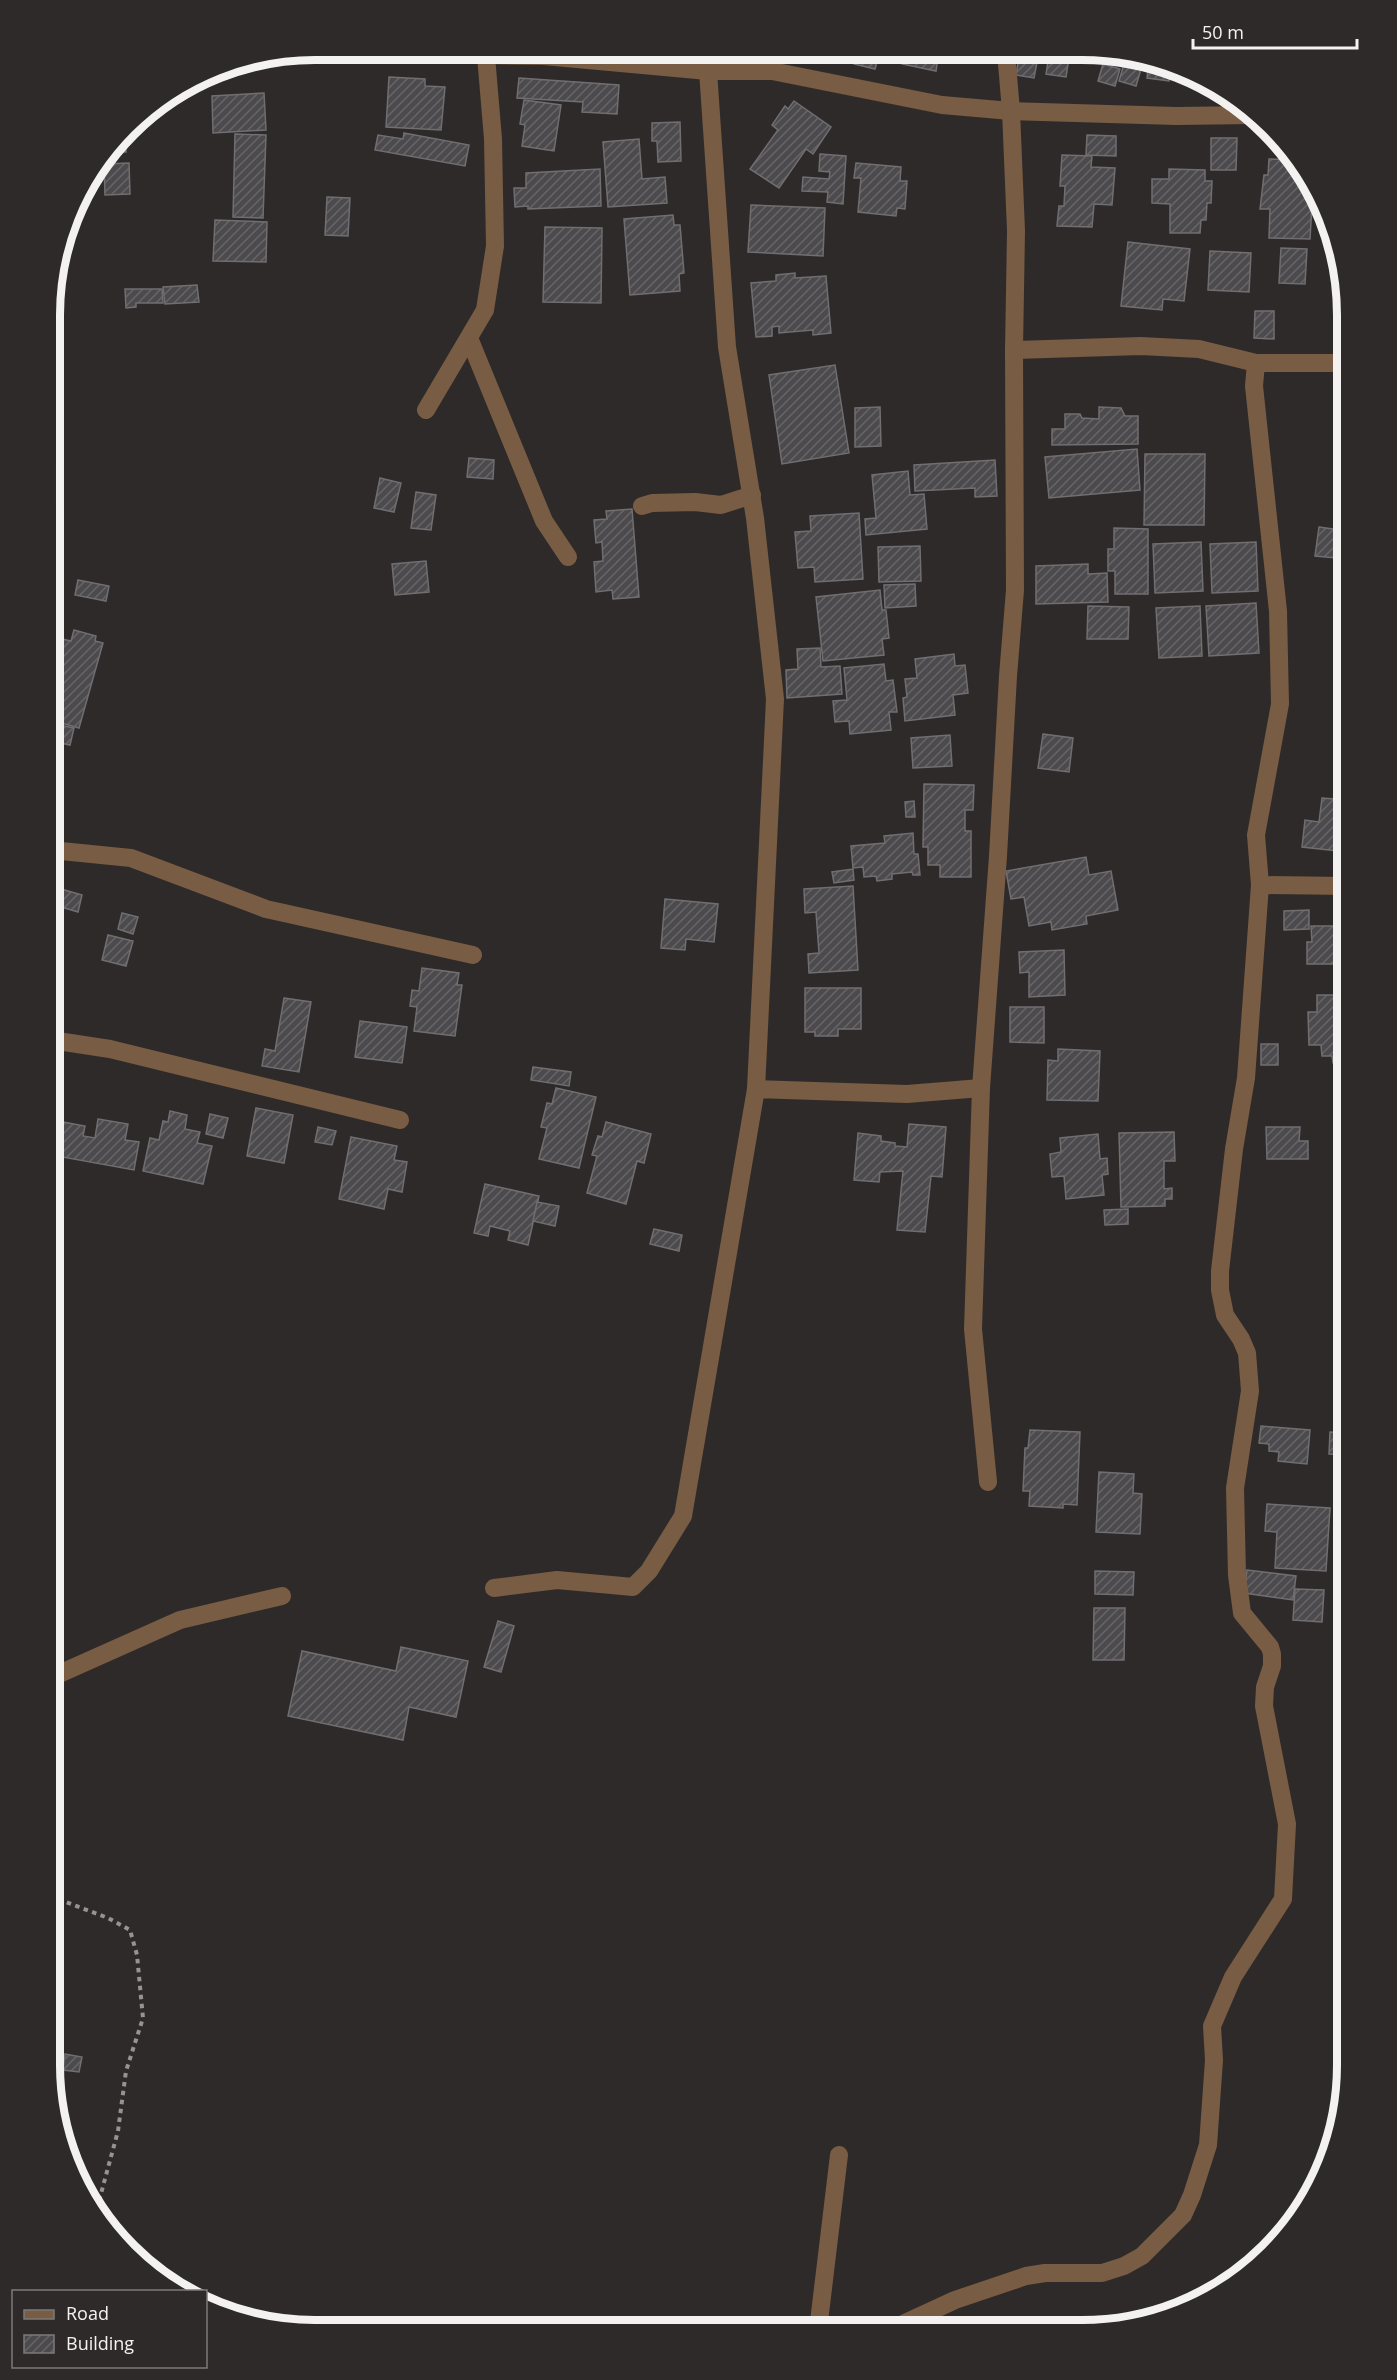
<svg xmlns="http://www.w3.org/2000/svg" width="1397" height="2380" font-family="'Open Sans',sans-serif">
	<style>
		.building { fill: url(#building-hatch); stroke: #716e71; stroke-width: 1.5 }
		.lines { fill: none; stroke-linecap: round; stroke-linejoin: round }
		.path { stroke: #969392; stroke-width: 4; stroke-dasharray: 4.5 4.5; stroke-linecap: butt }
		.minor { stroke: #785c43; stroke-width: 18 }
		.rim { fill: none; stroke: #f4f2f1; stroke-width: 8 }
	</style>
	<defs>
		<pattern id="building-hatch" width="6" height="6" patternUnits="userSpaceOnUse" patternTransform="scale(1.5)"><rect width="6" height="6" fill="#4c4a4d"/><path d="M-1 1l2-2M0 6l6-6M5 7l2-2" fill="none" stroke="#666567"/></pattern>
	</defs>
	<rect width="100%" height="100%" fill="#2e2a29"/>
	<g class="building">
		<polygon points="857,51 897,51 895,62 878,58 875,69 854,64"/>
		<polygon points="904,51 939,51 936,71 902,64"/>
		<polygon points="1020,52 1039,52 1034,78 1016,75"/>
		<polygon points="1049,55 1069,58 1066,77 1046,74"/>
		<polygon points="1103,64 1120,69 1115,86 1098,81"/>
		<polygon points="1124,64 1141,69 1136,86 1119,81"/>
		<polygon points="1148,69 1170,72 1169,81 1147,78"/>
		<polygon points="389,77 425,79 425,86 445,87 441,130 386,127"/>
		<polygon points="519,78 619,85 617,114 582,112 583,102 517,98"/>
		<polygon points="264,93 266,130 213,133 212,96"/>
		<polygon points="1224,93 1240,102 1224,102"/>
		<polygon points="524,100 561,105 554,151 522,146 525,125 520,124"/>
		<polygon points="794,101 831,127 813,154 806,149 779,188 750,169 778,130 772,125 785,106 788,109"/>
		<polygon points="680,122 681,161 658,162 657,141 652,141 652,123"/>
		<polygon points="404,133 469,145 465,166 375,150 378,135 403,139"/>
		<polygon points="126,134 126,152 112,152"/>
		<polygon points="235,134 266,135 263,218 233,217"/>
		<polygon points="1087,135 1116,136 1116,156 1086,155"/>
		<polygon points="1211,138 1237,138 1236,170 1211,170"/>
		<polygon points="639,139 642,179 665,177 667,203 608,207 603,142"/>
		<polygon points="820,154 846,156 843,204 827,202 828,192 802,191 803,177 829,179 830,172 819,171"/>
		<polygon points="1062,155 1092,156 1091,167 1115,168 1112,205 1094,204 1092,227 1057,226 1059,206 1064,206 1065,186 1060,186"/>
		<polygon points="1269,159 1296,160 1313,188 1310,239 1269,238 1270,209 1260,209 1264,175 1268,175"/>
		<polygon points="129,163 130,194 105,195 104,164"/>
		<polygon points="856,163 901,167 900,181 907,181 905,209 897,208 896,216 858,212 861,178 854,178"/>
		<polygon points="600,169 601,206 528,209 528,206 515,207 514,188 526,188 526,173"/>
		<polygon points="1169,169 1205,170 1205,181 1212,181 1211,203 1207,203 1206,220 1201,220 1200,233 1170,233 1170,204 1152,203 1152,179 1169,179"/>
		<polygon points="327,197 350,198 348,236 325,235"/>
		<polygon points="751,205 825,208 823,256 748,252"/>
		<polygon points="673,215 674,225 680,225 684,273 679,274 680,291 630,295 624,219"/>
		<polygon points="1328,215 1332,236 1327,236"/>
		<polygon points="215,220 267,222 266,262 213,261"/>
		<polygon points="545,227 602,228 601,303 543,302"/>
		<polygon points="1128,242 1190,249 1184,301 1163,299 1162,310 1121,306"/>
		<polygon points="1281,248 1307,249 1305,284 1279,283"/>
		<polygon points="1210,251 1251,253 1249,292 1208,290"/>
		<polygon points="795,273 795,278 826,276 831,333 813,335 813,330 779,333 779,326 772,327 772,336 756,337 751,283 776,281 776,275"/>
		<polygon points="197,285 199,302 165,304 163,287"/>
		<polygon points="125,289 162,289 163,303 136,303 136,307 126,308"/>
		<polygon points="1255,311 1274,311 1274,339 1254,338"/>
		<polygon points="835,365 849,453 782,464 769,375"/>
		<polygon points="880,407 881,446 855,447 855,408"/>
		<polygon points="1099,407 1121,408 1125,416 1138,416 1138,444 1052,445 1052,429 1065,429 1065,414 1080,414 1082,418 1099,419"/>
		<polygon points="1137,449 1140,490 1049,498 1045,457"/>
		<polygon points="1145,454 1205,454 1204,525 1144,525"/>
		<polygon points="469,458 494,460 493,479 467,477"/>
		<polygon points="995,460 997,496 975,497 975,488 915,491 914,465"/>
		<polygon points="908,471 910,495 924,494 927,529 866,535 865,519 876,518 872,475"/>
		<polygon points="380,478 401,483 394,512 374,508"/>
		<polygon points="416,492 436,495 431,530 411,528"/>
		<polygon points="632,509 639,597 613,599 612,590 596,592 594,562 603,561 602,542 596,543 594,520 607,519 606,511"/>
		<polygon points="859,513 863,579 815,582 814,567 798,568 795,532 811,531 810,516"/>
		<polygon points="1319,527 1347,531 1347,559 1315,556"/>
		<polygon points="1114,528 1148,529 1148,594 1115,594 1115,571 1108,571 1108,549 1114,549"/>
		<polygon points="1201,542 1203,591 1155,593 1153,544"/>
		<polygon points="1256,542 1258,591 1212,593 1210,544"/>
		<polygon points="920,546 921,581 879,582 878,547"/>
		<polygon points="426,561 429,592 395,595 392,564"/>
		<polygon points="1088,564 1088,574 1107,573 1108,602 1036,604 1036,566"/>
		<polygon points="78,580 109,586 106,601 75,595"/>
		<polygon points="915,584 916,606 885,608 884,585"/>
		<polygon points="880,590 882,610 886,610 889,638 882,639 884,655 823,661 816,597"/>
		<polygon points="1256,603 1259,653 1209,656 1206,606"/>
		<polygon points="1088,606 1129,607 1128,639 1087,639"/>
		<polygon points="1200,606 1202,656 1159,658 1156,608"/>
		<polygon points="74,630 96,636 95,641 103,643 79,728 51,720 51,678 62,639 71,641"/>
		<polygon points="820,648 821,667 840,666 842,694 787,698 786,670 798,669 797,649"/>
		<polygon points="954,654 955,666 965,665 968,693 953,695 955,715 905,721 903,698 907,697 905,679 917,678 915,659"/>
		<polygon points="884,664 886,681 893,680 897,712 889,712 891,730 850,734 849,721 835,722 833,701 847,700 844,668"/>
		<polygon points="51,723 74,728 70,745 51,741"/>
		<polygon points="1043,734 1073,738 1069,772 1038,768"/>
		<polygon points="950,735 952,766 913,768 911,738"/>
		<polygon points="924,784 974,785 973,810 965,810 965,831 971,831 971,877 940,877 940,865 928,865 928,847 923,847"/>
		<polygon points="1322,798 1347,800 1347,852 1302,847 1305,820 1319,822"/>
		<polygon points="914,801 915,817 906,817 905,802"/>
		<polygon points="913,833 914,854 918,854 920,875 913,875 912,872 892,874 892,879 877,881 876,876 864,877 863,867 853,868 851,846 885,843 884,836"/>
		<polygon points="1086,857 1089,875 1111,871 1118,910 1086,916 1087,924 1052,930 1051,922 1029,926 1024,897 1011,899 1006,871"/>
		<polygon points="853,869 854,880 834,883 832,872"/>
		<polygon points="51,886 82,895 78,912 51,904"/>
		<polygon points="853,886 858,970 809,973 808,954 819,953 816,912 805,913 804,889"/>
		<polygon points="665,899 718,904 714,942 686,939 685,950 661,948"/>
		<polygon points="1309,910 1309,929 1284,930 1284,911"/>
		<polygon points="122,913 138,917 133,934 118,929"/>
		<polygon points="1311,926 1347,926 1347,964 1307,964 1307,942 1312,942"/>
		<polygon points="108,935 133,941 126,966 102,960"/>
		<polygon points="1064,950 1065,995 1029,997 1029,972 1020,973 1019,952"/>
		<polygon points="422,968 459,973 457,985 462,985 455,1036 414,1031 417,1007 410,1006 412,990 419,991"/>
		<polygon points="805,988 861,988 861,1029 838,1029 838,1036 815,1036 815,1032 805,1032"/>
		<polygon points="1317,995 1347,995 1347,1062 1333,1063 1332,1056 1322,1056 1321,1045 1309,1045 1308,1012 1317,1012"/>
		<polygon points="284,998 311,1002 299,1072 262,1066 265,1049 275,1051"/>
		<polygon points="1010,1007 1044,1007 1044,1043 1010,1042"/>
		<polygon points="360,1021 407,1027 402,1063 355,1057"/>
		<rect x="1261" y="1044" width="17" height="21"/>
		<polygon points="1058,1049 1100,1051 1098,1101 1047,1100 1048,1060 1058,1061"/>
		<polygon points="533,1067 571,1072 569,1086 531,1080"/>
		<polygon points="556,1088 596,1097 579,1168 539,1159 547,1128 541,1127 547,1103 552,1104"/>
		<polygon points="256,1108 293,1115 284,1163 247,1156"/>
		<polygon points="170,1111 187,1115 185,1129 200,1132 197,1143 212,1146 203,1184 143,1171 150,1138 159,1140 163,1121 168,1122"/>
		<polygon points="210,1114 228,1118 223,1138 206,1134"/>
		<polygon points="98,1119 128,1124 125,1140 139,1142 134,1170 51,1155 52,1120 85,1126 83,1136 95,1138"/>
		<polygon points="606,1122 651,1134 644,1163 637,1161 626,1204 587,1193 597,1156 592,1155 598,1136 602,1137"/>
		<polygon points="909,1124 946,1127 942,1177 931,1176 925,1232 897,1230 903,1171 880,1172 879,1182 854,1180 858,1133 881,1136 881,1141 895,1143 895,1146 907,1147"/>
		<polygon points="318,1127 336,1131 332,1145 315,1142"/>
		<polygon points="1266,1127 1300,1127 1299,1141 1308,1141 1308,1159 1267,1159"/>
		<polygon points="1174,1132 1175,1161 1164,1161 1164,1189 1172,1188 1172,1199 1165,1199 1165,1206 1121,1207 1119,1133"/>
		<polygon points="1098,1134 1100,1159 1107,1158 1108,1174 1102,1175 1104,1195 1066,1199 1064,1176 1052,1177 1050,1154 1061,1152 1060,1138"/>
		<polygon points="351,1137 397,1146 394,1160 407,1162 402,1192 388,1189 384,1209 339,1199"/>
		<polygon points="485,1184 539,1196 528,1245 508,1240 510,1231 490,1226 488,1236 474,1233"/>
		<polygon points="537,1202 559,1206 555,1226 533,1221"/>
		<polygon points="1128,1209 1128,1224 1105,1225 1104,1210"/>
		<polygon points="654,1229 682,1235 679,1251 650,1244"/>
		<polygon points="1261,1426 1310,1430 1307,1464 1278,1461 1279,1452 1269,1451 1269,1444 1259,1443"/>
		<polygon points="1030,1430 1080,1432 1077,1505 1063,1504 1063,1508 1029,1506 1030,1491 1023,1491 1025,1448 1028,1448"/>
		<polygon points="1330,1432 1347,1433 1347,1455 1329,1454"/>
		<polygon points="1099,1472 1134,1474 1133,1493 1142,1494 1140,1534 1096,1532"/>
		<polygon points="1267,1504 1330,1508 1326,1571 1275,1568 1277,1532 1265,1531"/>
		<polygon points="1247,1570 1296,1576 1293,1600 1244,1593"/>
		<polygon points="1095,1571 1134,1572 1133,1595 1095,1594"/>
		<polygon points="1295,1589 1324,1590 1322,1622 1293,1620"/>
		<polygon points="1094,1608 1125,1608 1124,1660 1093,1660"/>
		<polygon points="498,1621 514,1626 501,1672 484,1667"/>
		<polygon points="401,1647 468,1661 456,1717 409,1707 403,1740 288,1716 302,1651 396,1671"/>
		<polygon points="65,2054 82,2057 79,2072 63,2070"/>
	</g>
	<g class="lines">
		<polyline class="path" points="50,1896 108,1918 130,1930 137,1955 143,2018 126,2071 118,2131 96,2212"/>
		<g class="minor">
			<polyline points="387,50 425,54 544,56 708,71 772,71 942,105 1011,111 1176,116 1254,115"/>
			<polyline points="708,71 727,347 755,518 775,699 756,1089"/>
			<polyline points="469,338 544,521 568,557"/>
			<polyline points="1014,350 1141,346 1199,349 1256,363 1254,386 1278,611 1280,704 1256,835 1260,885 1347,886"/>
			<polyline points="1256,363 1347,363"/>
			<polyline points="426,410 485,310 495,246 493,139 486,56"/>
			<polyline points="642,506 652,503 695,502 721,505 752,495"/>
			<polyline points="51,850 131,858 266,909 473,955"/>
			<polyline points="51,1040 110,1049 400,1120"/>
			<polyline points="981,1088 973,1329 988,1482"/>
			<polyline points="494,1588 557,1580 633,1587 649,1571 683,1516 756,1089 907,1094 981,1088 998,856 1008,676 1015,590 1014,350 1016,231 1011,111 1006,52"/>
			<polyline points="50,1678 180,1620 282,1596"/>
			<polyline points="818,2330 839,2155"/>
			<polyline points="890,2330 955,2300 1026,2276 1045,2273 1102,2273 1124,2266 1142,2256 1183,2215 1192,2195 1208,2145 1214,2060 1212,2026 1233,1977 1283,1899 1287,1824 1264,1706 1265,1687 1272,1666 1272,1654 1270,1647 1242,1613 1237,1575 1235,1488 1250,1391 1247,1353 1241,1339 1225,1315 1220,1290 1220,1271 1234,1149 1246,1078 1260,885"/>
		</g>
	</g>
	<path d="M0 0H1397V2380H0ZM315 60H1082A255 255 0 0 1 1337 315V2065A255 255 0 0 1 1082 2320H315A255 255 0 0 1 60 2065V315A255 255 0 0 1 315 60Z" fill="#2e2a29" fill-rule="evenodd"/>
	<path class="rim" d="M315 60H1082A255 255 0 0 1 1337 315V2065A255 255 0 0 1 1082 2320H315A255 255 0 0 1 60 2065V315A255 255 0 0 1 315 60Z"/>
	<rect x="12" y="2290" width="195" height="78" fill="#2e2a29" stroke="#7d7a79" stroke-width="1.5"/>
	<rect x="24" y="2310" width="30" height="9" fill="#785c43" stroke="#7d7a79" stroke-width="1.5"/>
	<text x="66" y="2320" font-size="18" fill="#f4f2f1">Road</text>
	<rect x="24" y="2335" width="30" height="18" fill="url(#building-hatch)" stroke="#7d7a79" stroke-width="1.5"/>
	<text x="66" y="2350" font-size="18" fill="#f4f2f1">Building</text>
	<path d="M1193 39v9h164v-9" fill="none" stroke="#f4f2f1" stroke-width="3"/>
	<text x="1202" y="39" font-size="18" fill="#f4f2f1" stroke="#2e2a29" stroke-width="4.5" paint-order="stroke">50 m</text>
</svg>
